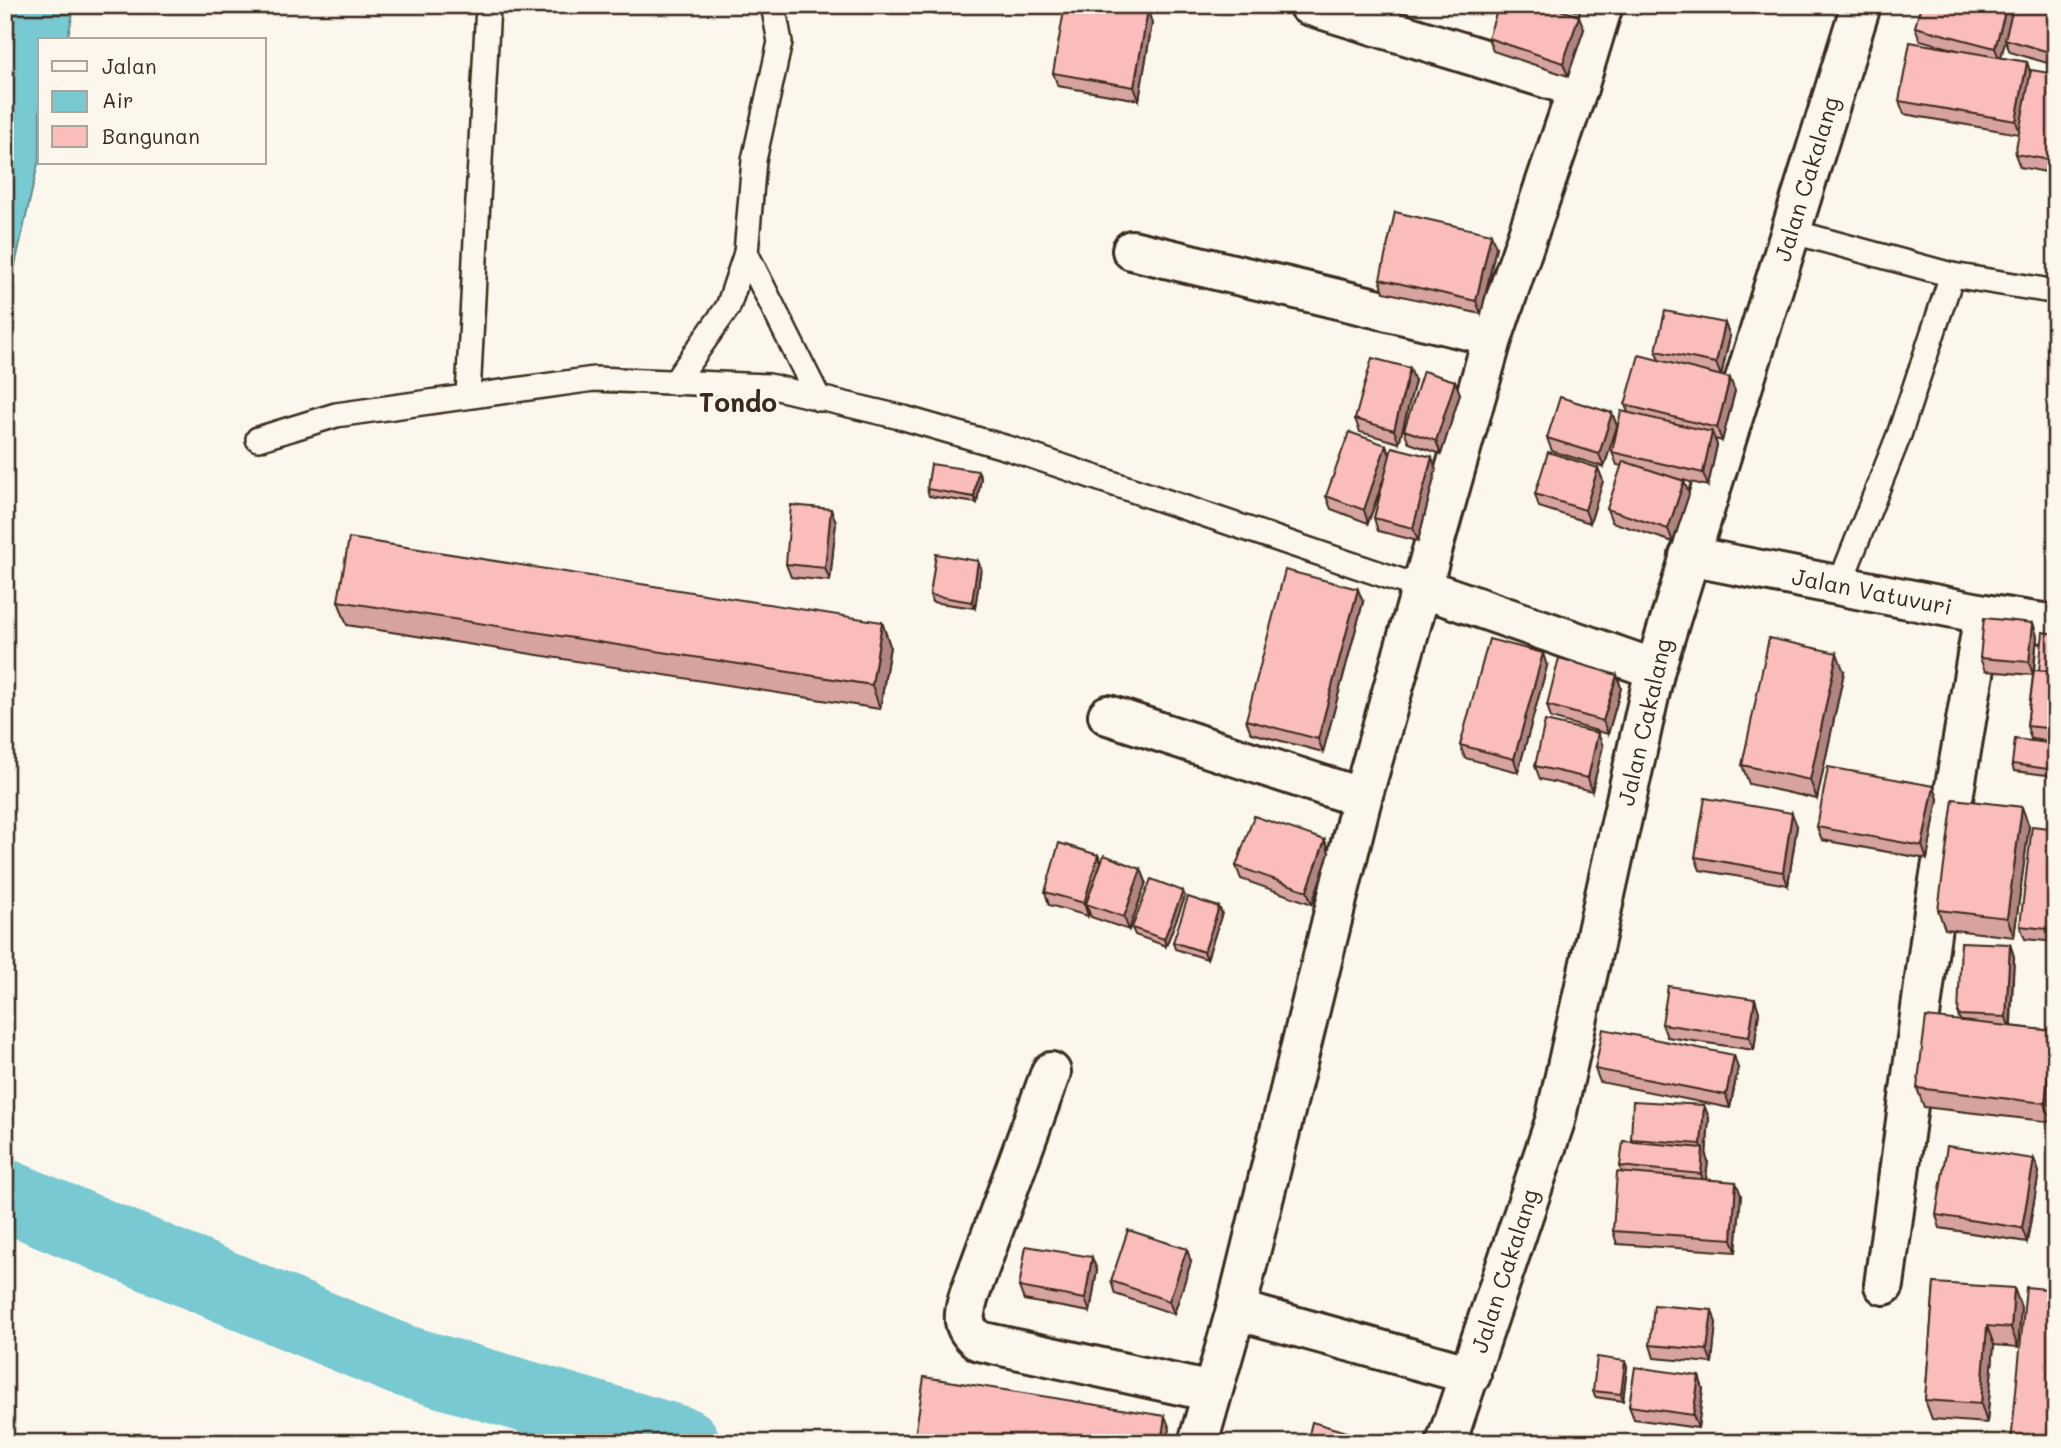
<svg xmlns="http://www.w3.org/2000/svg" width="2061" height="1448" font-family="Mali,sans-serif">
	<style>
		.water { fill: #78c9d1; stroke: #608989; stroke-width: 2 }
		.lines { fill: none; stroke-linecap: round; stroke-linejoin: round }
		.river { stroke: #78c9d1; stroke-width: 72 }
		.lane-casing { stroke: #3b2a1e; stroke-width: 28 }
		.street-casing { stroke: #3b2a1e; stroke-width: 44 }
		.lane { stroke: #fbf7ec; stroke-width: 23 }
		.street { stroke: #fbf7ec; stroke-width: 38 }
		.wall { fill: #d7a3a1; stroke: #3b2a1e; stroke-width: 2 }
		.shaded-wall { fill: #af8483; stroke: #3b2a1e; stroke-width: 2 }
		.building { fill: #fabdbb; stroke: #3b2a1e; stroke-width: 2 }
		.labels { text-anchor: middle; stroke-width: 6; stroke-linejoin: round; paint-order: stroke }
		.street-label { font-size: 23px; fill: #3b2a1e; stroke: #fbf7ec }
		.quarter-label { font-size: 26px; font-weight: bold; fill: #3b2a1e; stroke: #fbf7ec }
	</style>
	<rect width="100%" height="100%" fill="#fbf7ec"/>
	<filter id="ink" filterUnits="userSpaceOnUse"><feTurbulence type="fractalNoise" baseFrequency=".0143" numOctaves="2"/><feDisplacementMap in="SourceGraphic" scale="14" xChannelSelector="R" yChannelSelector="G"/><feConvolveMatrix kernelMatrix="1 2 1 2 8 2 1 2 1" color-interpolation-filters="sRGB"/></filter>
	<g filter="url(#ink)">
		<polygon class="water" points="5,5 75,5 67,40 40,40 40,155 5,309"/>
		<g class="lines">
			<polyline class="river" points="5,1195 401,1360 684,1443"/>
			<g class="lane-casing">
				<g id="lane">
					<polyline points="1790,231 1952,275 2051,291"/>
					<polyline points="746,253 819,399"/>
					<polyline points="675,382 728,307 746,253 754,160 780,42 773,5"/>
					<polyline points="468,396 488,5"/>
					<polyline points="258,439 336,415 594,379 769,386 904,418 1011,449 1422,588"/>
					<polyline points="1839,586 1899,435 1952,275"/>
				</g>
			</g>
			<g class="street-casing">
				<g id="street">
					<polyline points="1308,5 1578,88"/>
					<polyline points="1132,250 1493,336"/>
					<polyline points="1689,556 1984,614 2056,625"/>
					<polyline points="1422,588 1655,669"/>
					<polyline points="1108,715 1362,798"/>
					<path d="M 1051,1072 L 969,1296 C 963,1317 961,1327 979,1341 L 1212,1392"/>
					<polyline points="1884,1285 1934,911 1984,614"/>
					<polyline points="1236,1310 1471,1375"/>
					<polyline points="1198,1443 1236,1310 1362,798 1493,336 1578,88 1603,5"/>
					<polyline points="1446,1443 1555,1121 1655,669 1861,5"/>
				</g>
			</g>
			<use href="#lane" class="lane"/>
			<use href="#street" class="street"/>
		</g>
		<g class="wall">
			<polygon points="1555,5 1578,5 1576,11"/>
			<polygon points="2056,5 2054,65 2010,52 2005,40 2001,58 2027,62 2030,72 2056,74 2056,174 2020,167 2015,154 2019,134 1904,114 1899,101 1957,50 1920,40 1915,27"/>
			<polygon points="1152,23 1139,100 1058,86 1053,73"/>
			<polygon points="1584,29 1568,76 1493,51 1488,38"/>
			<polygon points="1496,247 1481,314 1384,292 1380,279"/>
			<polygon points="1730,336 1721,376 1735,391 1722,441 1715,439 1717,445 1708,486 1678,479 1689,494 1673,542 1612,522 1607,509 1622,466 1617,465 1612,452 1628,412 1625,405 1659,360 1656,351"/>
			<polygon points="1415,381 1399,443 1360,432 1355,419"/>
			<polygon points="1455,381 1460,394 1441,454 1409,443 1404,430"/>
			<polygon points="1612,413 1617,426 1604,467 1552,451 1547,438"/>
			<polygon points="1386,445 1390,454 1436,470 1418,541 1378,531 1374,518 1384,480 1368,523 1331,509 1326,496"/>
			<polygon points="1598,468 1603,481 1590,523 1539,507 1535,494"/>
			<polygon points="978,471 981,478 977,503 929,496 927,489"/>
			<polygon points="836,522 830,581 791,577 786,564"/>
			<polygon points="981,568 975,608 932,602 930,595"/>
			<polygon points="338,601 882,622 890,646 880,709 347,625"/>
			<polygon points="1363,602 1323,752 1251,733 1246,720"/>
			<polygon points="2033,623 2037,636 2034,672 2039,670 2056,634 2056,742 2031,739 2027,726 2033,675 1985,671 1980,658"/>
			<polygon points="1547,666 1518,772 1465,758 1460,745"/>
			<polygon points="1844,672 1817,799 1749,784 1742,765"/>
			<polygon points="1617,675 1621,688 1608,734 1551,718 1547,705"/>
			<polygon points="2056,744 2056,776 2014,771 2012,764"/>
			<polygon points="1603,746 1592,791 1540,779 1535,766"/>
			<polygon points="1934,786 1938,799 1927,859 1822,840 1817,827"/>
			<polygon points="1797,826 1788,885 1700,870 1695,857"/>
			<polygon points="2029,826 2014,937 1945,929 1938,910"/>
			<polygon points="2056,829 2056,942 2025,939 2020,926"/>
			<polygon points="1329,853 1312,904 1241,879 1236,866"/>
			<polygon points="1098,855 1102,863 1141,869 1146,882 1129,930 1091,917 1089,912 1088,916 1049,905 1045,892"/>
			<polygon points="1185,897 1166,946 1135,935 1132,928"/>
			<polygon points="1222,913 1207,959 1175,949 1173,942"/>
			<polygon points="2010,944 2014,957 2011,1026 2053,1031 2052,1122 1924,1107 1917,1088 1960,1020 1958,1015"/>
			<polygon points="1755,999 1759,1012 1754,1050 1667,1037 1662,1024"/>
			<polygon points="1738,1068 1730,1108 1600,1082 1595,1069"/>
			<polygon points="1704,1105 1709,1118 1706,1156 1708,1161 1706,1179 1741,1195 1736,1252 1617,1244 1613,1231 1622,1173 1620,1166 1633,1142 1631,1139"/>
			<polygon points="2034,1159 2039,1172 2027,1242 1940,1228 1936,1215"/>
			<polygon points="1191,1262 1174,1314 1115,1294 1111,1281"/>
			<polygon points="1097,1270 1090,1312 1024,1300 1019,1287"/>
			<polygon points="1934,1283 2021,1307 2018,1347 1994,1345 1987,1423 1932,1419 1925,1400"/>
			<polygon points="1716,1323 1712,1363 1654,1358 1650,1345"/>
			<polygon points="1627,1367 1623,1401 1595,1397 1593,1391"/>
			<polygon points="1699,1376 1703,1389 1698,1428 1634,1419 1629,1406"/>
		</g>
		<g class="shaded-wall">
			<polygon points="2007,5 2015,5 2000,61 1995,48"/>
			<polygon points="1148,10 1152,23 1139,100 1134,87"/>
			<polygon points="1579,16 1584,29 1568,76 1563,63"/>
			<polygon points="2056,30 2056,59 2054,65 2049,52"/>
			<polygon points="2027,62 2031,75 2020,134 2016,121"/>
			<polygon points="1491,234 1496,247 1481,314 1476,301"/>
			<polygon points="1725,323 1730,336 1721,376 1716,363"/>
			<polygon points="1410,368 1415,381 1399,443 1394,430"/>
			<polygon points="1730,378 1735,391 1722,441 1717,428"/>
			<polygon points="1455,381 1460,394 1441,454 1436,441"/>
			<polygon points="1612,413 1617,426 1604,467 1599,454"/>
			<polygon points="1712,432 1717,445 1708,486 1703,473"/>
			<polygon points="1386,445 1391,458 1368,523 1364,510"/>
			<polygon points="1432,457 1436,470 1418,541 1413,528"/>
			<polygon points="1598,468 1603,481 1590,523 1585,510"/>
			<polygon points="978,471 981,478 977,503 974,497"/>
			<polygon points="1684,481 1689,494 1673,542 1668,529"/>
			<polygon points="831,509 836,522 830,581 825,568"/>
			<polygon points="978,561 981,568 975,608 972,602"/>
			<polygon points="1358,589 1363,602 1323,752 1318,739"/>
			<polygon points="882,622 890,646 880,709 872,685"/>
			<polygon points="2033,623 2037,636 2033,675 2029,662"/>
			<polygon points="1543,653 1547,666 1518,772 1514,759"/>
			<polygon points="1837,653 1844,672 1817,799 1810,780"/>
			<polygon points="1617,675 1621,688 1608,734 1603,721"/>
			<polygon points="1598,733 1603,746 1592,791 1588,778"/>
			<polygon points="1934,786 1938,799 1927,859 1922,846"/>
			<polygon points="2022,807 2029,826 2014,937 2007,918"/>
			<polygon points="1792,813 1797,826 1788,885 1783,872"/>
			<polygon points="1325,840 1329,853 1312,904 1307,891"/>
			<polygon points="1098,855 1103,868 1086,904 1089,912 1088,916 1084,903"/>
			<polygon points="1141,869 1146,882 1129,930 1124,917"/>
			<polygon points="1183,891 1185,897 1166,946 1164,939"/>
			<polygon points="1219,907 1222,913 1207,959 1204,952"/>
			<polygon points="2010,944 2014,957 2010,1030 2006,1017"/>
			<polygon points="1755,999 1759,1012 1754,1050 1749,1037"/>
			<polygon points="2053,1031 2056,1037 2056,1089 2052,1122 2045,1103"/>
			<polygon points="1734,1055 1738,1068 1730,1108 1726,1095"/>
			<polygon points="1704,1105 1709,1118 1706,1156 1708,1161 1705,1187 1701,1174 1703,1149 1701,1144"/>
			<polygon points="2034,1159 2039,1172 2027,1242 2022,1228"/>
			<polygon points="1736,1182 1741,1195 1736,1252 1732,1239"/>
			<polygon points="1187,1249 1191,1262 1174,1314 1169,1301"/>
			<polygon points="1092,1257 1097,1270 1090,1312 1085,1299"/>
			<polygon points="2014,1288 2021,1307 2018,1347 2011,1328"/>
			<polygon points="1712,1310 1716,1323 1712,1363 1707,1350"/>
			<polygon points="1987,1326 1994,1345 1987,1423 1981,1404"/>
			<polygon points="1625,1361 1627,1367 1623,1401 1621,1394"/>
			<polygon points="1699,1376 1703,1389 1698,1428 1693,1415"/>
			<polygon points="1165,1416 1170,1429 1167,1443 1161,1443"/>
		</g>
		<g class="building">
			<polygon points="1065,5 1120,5 1148,10 1134,87 1053,73"/>
			<polygon points="1499,5 1545,5 1579,16 1563,63 1488,38"/>
			<polygon points="1921,5 2007,5 1995,48 1915,27"/>
			<polygon points="2014,5 2056,5 2056,30 2049,52 2005,39"/>
			<polygon points="1910,42 2027,62 2016,121 1899,101"/>
			<polygon points="2031,70 2056,74 2056,161 2015,154"/>
			<polygon points="1395,212 1491,234 1476,301 1380,279"/>
			<polygon points="1665,311 1725,323 1716,363 1656,351"/>
			<polygon points="1639,355 1730,378 1717,428 1625,405"/>
			<polygon points="1372,358 1410,368 1394,430 1355,419"/>
			<polygon points="1423,371 1455,381 1436,441 1404,430"/>
			<polygon points="1560,397 1612,413 1599,454 1547,438"/>
			<polygon points="1621,411 1712,432 1703,473 1612,452"/>
			<polygon points="1349,432 1386,445 1364,510 1326,496"/>
			<polygon points="1392,447 1432,457 1413,528 1374,518"/>
			<polygon points="1548,452 1598,468 1585,510 1535,494"/>
			<polygon points="1623,461 1684,481 1668,529 1607,509"/>
			<polygon points="931,464 978,471 974,497 927,489"/>
			<polygon points="791,505 831,509 825,568 786,564"/>
			<polygon points="349,538 882,622 872,685 338,601"/>
			<polygon points="936,554 978,561 972,602 930,595"/>
			<polygon points="1285,570 1358,589 1318,739 1246,720"/>
			<polygon points="1984,618 2033,623 2029,662 1980,658"/>
			<polygon points="2043,632 2056,634 2056,672 2039,670"/>
			<polygon points="1769,638 1837,653 1810,780 1742,765"/>
			<polygon points="1489,639 1543,653 1514,759 1460,745"/>
			<polygon points="1559,658 1617,675 1603,721 1547,705"/>
			<polygon points="2034,670 2056,672 2056,729 2027,726"/>
			<polygon points="1545,721 1598,733 1588,778 1535,766"/>
			<polygon points="2015,739 2056,744 2056,770 2012,764"/>
			<polygon points="1828,767 1934,786 1922,846 1817,827"/>
			<polygon points="1705,798 1792,813 1783,872 1695,857"/>
			<polygon points="1953,799 2022,807 2007,918 1938,910"/>
			<polygon points="1254,816 1325,840 1307,891 1236,866"/>
			<polygon points="2032,826 2056,829 2056,930 2020,926"/>
			<polygon points="1059,843 1098,855 1084,903 1045,892"/>
			<polygon points="1104,855 1141,869 1124,917 1086,904"/>
			<polygon points="1151,879 1183,891 1164,939 1132,928"/>
			<polygon points="1188,897 1219,907 1204,952 1173,942"/>
			<polygon points="1961,942 2010,944 2006,1017 1958,1015"/>
			<polygon points="1668,986 1755,999 1749,1037 1662,1024"/>
			<polygon points="1926,1017 2053,1031 2045,1103 1917,1088"/>
			<polygon points="1603,1029 1734,1055 1726,1095 1595,1069"/>
			<polygon points="1633,1101 1704,1105 1701,1144 1631,1139"/>
			<polygon points="1623,1141 1703,1148 1701,1174 1620,1166"/>
			<polygon points="1947,1146 2034,1159 2022,1228 1936,1215"/>
			<polygon points="1617,1172 1736,1182 1732,1239 1613,1231"/>
			<polygon points="1128,1230 1187,1249 1169,1301 1111,1281"/>
			<polygon points="1026,1246 1092,1257 1085,1299 1019,1287"/>
			<polygon points="1934,1283 2014,1288 2011,1328 1987,1326 1981,1404 1925,1400"/>
			<polygon points="2026,1287 2056,1290 2056,1443 2011,1443"/>
			<polygon points="1654,1305 1712,1310 1707,1350 1650,1345"/>
			<polygon points="1597,1357 1625,1361 1621,1394 1593,1391"/>
			<polygon points="1635,1367 1699,1376 1693,1415 1629,1406"/>
			<polygon points="924,1377 1165,1416 1161,1443 914,1443"/>
			<polygon points="1312,1422 1377,1441 1377,1443 1307,1443"/>
		</g>
	</g>
	<g class="labels">
		<g class="street-label">
			<text transform="translate(1807 179) rotate(-73)" y="8">Jalan Cakalang</text>
			<text transform="translate(1872 592) rotate(11)" y="8">Jalan Vatuvuri</text>
			<text transform="translate(1645 722) rotate(-77)" y="8">Jalan Cakalang</text>
			<text transform="translate(1505 1271) rotate(-72)" y="8">Jalan Cakalang</text>
		</g>
		<g class="quarter-label">
			<text x="738" y="412">Tondo</text>
		</g>
	</g>
	<rect width="2061" height="1448" fill="none" stroke="#fbf7ec" stroke-width="28"/>
	<rect x="14" y="14" width="2033" height="1420" fill="none" stroke="#3b2a1e" stroke-width="2.5" filter="url(#ink)"/>
	<rect x="38" y="38" width="228" height="126" fill="#fbf7ec" stroke="#aea59a" stroke-width="2"/>
	<rect x="52" y="61" width="35" height="10" fill="#fbf7ec" stroke="#aea59a" stroke-width="2"/>
	<text x="102" y="74" font-size="21" fill="#3b2a1e">Jalan</text>
	<rect x="52" y="91" width="35" height="21" fill="#78c9d1" stroke="#aea59a" stroke-width="2"/>
	<text x="102" y="108" font-size="21" fill="#3b2a1e">Air</text>
	<rect x="52" y="126" width="35" height="21" fill="#fabdbb" stroke="#aea59a" stroke-width="2"/>
	<text x="102" y="144" font-size="21" fill="#3b2a1e">Bangunan</text>
</svg>
